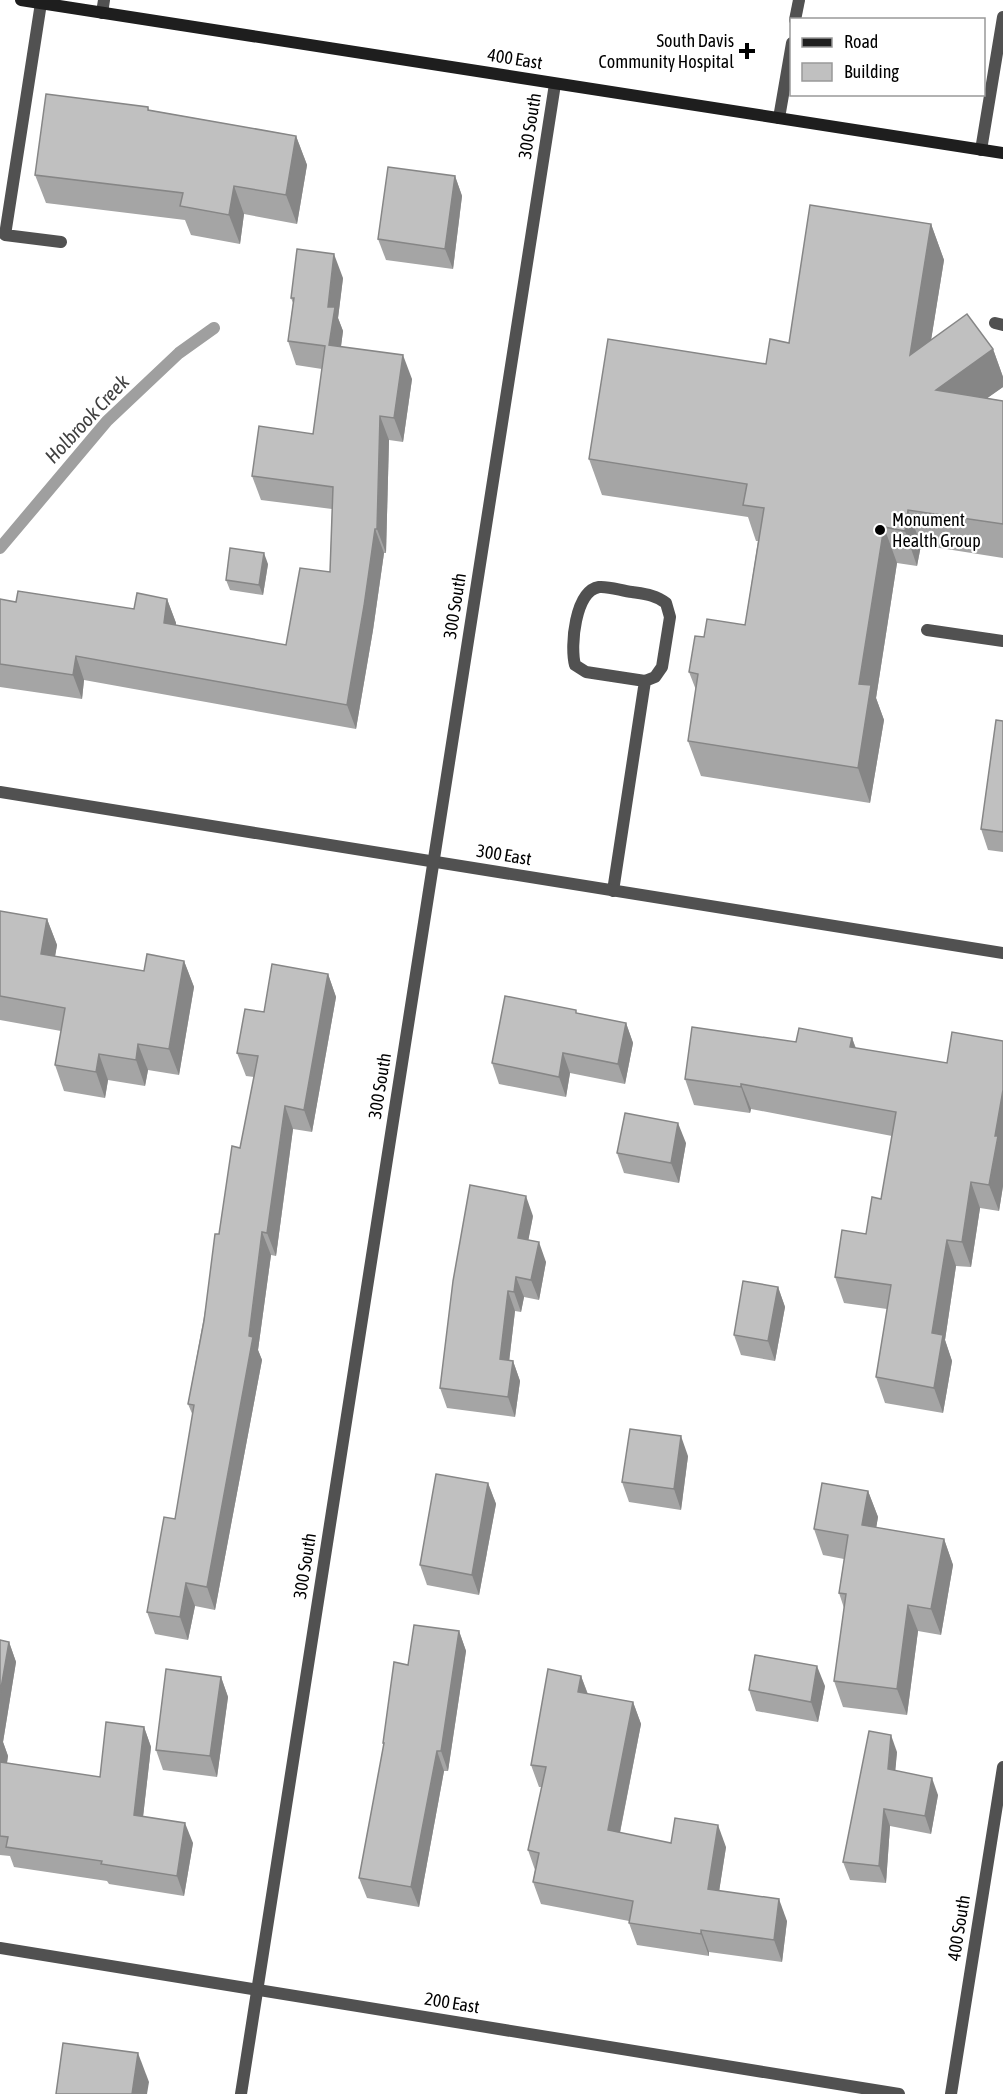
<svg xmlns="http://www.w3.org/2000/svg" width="1003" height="2094" font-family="'Asap Condensed',sans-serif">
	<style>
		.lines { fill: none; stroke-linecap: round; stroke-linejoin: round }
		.stream { stroke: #9f9f9f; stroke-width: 12 }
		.lane { stroke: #515151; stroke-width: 12 }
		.street { stroke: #515151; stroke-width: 12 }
		.secondary { stroke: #1e1e1e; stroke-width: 12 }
		.wall { fill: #a5a5a5 }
		.shaded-wall { fill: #868686 }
		.building { fill: #c0c0c0; stroke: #868686; stroke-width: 1.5 }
		.poi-dot { fill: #000; stroke: #fff; stroke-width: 2 }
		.labels { text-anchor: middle; stroke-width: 4.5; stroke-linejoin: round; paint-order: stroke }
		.poi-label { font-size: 18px; fill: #000; stroke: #fff; text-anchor: end }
		.street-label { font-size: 18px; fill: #000; stroke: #fff }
		.water-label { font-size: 20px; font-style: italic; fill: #404040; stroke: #fff }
	</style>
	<rect width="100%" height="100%" fill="#fff"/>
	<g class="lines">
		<polyline class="stream" points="0,548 107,421 179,353 214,328"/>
		<g class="lane">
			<polyline points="41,3 5,235 61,242"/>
			<polyline points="102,13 104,0"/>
			<polyline points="795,20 799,0"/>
			<polyline points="779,118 792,43"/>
			<polyline points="981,150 1003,17"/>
			<polyline points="995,323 1003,325"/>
			<polyline points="927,630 1003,641"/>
			<path d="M 613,891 L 645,681 L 586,672 L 575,665 C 570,646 575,591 599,587 C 609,586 622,591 632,592 C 645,594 656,595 666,603 L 670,617 L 662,667 L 655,677 L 645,681"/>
		</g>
		<g class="street">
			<polyline points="0,792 1003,953"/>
			<polyline points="0,1948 899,2094"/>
			<polyline points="241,2094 555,84"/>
			<polyline points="951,2094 1003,1767"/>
		</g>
		<polyline class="secondary" points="21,0 1003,153"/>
	</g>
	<g class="wall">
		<polygon points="148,107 149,110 296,136 307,165 297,224 244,214 240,244 191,235 185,220 46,203 35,175"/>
		<polygon points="455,176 462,196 453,269 386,260 378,239"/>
		<polygon points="931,224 944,260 931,340 993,349 1003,377 1003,387 987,398 1003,401 1003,558 921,545 917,566 897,563 876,698 884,720 870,803 701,776 688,741 696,690 689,672 704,637 745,625 758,541 756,541 748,517 602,495 589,459 766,364 789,343"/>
		<polygon points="343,278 338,318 343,331 341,346 412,379 403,442 389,440 386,553 384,553 373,630 356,729 84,680 82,699 0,687 0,599 16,602 134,609 167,599 176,623 176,625 286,645 330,572 332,509 261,500 252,476 313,434 322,369 296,365 288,341 293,303 291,298"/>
		<polygon points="268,564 263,595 230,590 226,580"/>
		<polygon points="1003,721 1003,852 988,850 981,829"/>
		<polygon points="0,911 47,919 57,945 55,956 144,971 184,961 194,987 179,1075 148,1070 145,1086 108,1080 105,1098 64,1091 55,1065 61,1031 0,1020"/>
		<polygon points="328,974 336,997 312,1132 293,1129 276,1256 271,1255 258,1350 262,1360 215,1610 195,1606 188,1640 155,1634 147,1612 175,1519 193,1416 188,1404 219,1234 240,1148 254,1077 246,1076 237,1053 264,1012"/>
		<polygon points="577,1013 626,1023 633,1043 625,1084 570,1073 566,1097 499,1084 492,1063"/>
		<polygon points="852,1038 856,1048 947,1063 1003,1041 1003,1186 999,1211 980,1208 971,1267 956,1266 945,1340 952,1361 943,1413 885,1403 876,1377 887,1309 844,1303 835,1277 866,1234 881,1199 892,1136 751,1109 750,1113 694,1105 685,1079 796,1042"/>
		<polygon points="686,1143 679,1183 624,1173 617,1153"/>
		<polygon points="533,1216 528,1240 546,1262 539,1300 524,1297 521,1312 515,1311 509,1361 513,1361 520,1381 515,1417 447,1408 440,1388"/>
		<polygon points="778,1287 785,1307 775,1361 741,1355 734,1335"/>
		<polygon points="688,1456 681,1510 629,1502 622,1482"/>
		<polygon points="488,1483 496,1504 479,1595 427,1585 420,1565"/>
		<polygon points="868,1491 878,1517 876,1528 944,1539 953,1565 941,1635 918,1631 907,1715 843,1707 834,1681 844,1608 839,1593 844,1559 823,1555 814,1529"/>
		<polygon points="459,1631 466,1651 448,1771 444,1771 419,1907 367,1898 359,1878 384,1746 383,1743 408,1665"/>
		<polygon points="0,1640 9,1642 16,1662 3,1742 8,1756 7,1763 100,1777 144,1727 151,1747 143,1816 193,1843 184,1896 109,1884 107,1881 14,1867 10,1856 0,1855"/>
		<polygon points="581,1676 588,1694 633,1702 641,1724 620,1833 671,1843 726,1847 719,1891 787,1921 782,1962 709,1952 709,1956 637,1945 629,1923 629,1921 541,1904 533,1882 535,1870 528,1850 542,1787 539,1787 531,1765"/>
		<polygon points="221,1677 228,1697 217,1777 163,1770 156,1750"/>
		<polygon points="825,1686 818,1722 756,1711 749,1690"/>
		<polygon points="897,1752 895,1770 938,1795 931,1834 890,1826 886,1883 850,1880 843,1862"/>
	</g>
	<g class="shaded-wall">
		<polygon points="296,136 307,165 297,224 286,195"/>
		<polygon points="455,176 462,196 453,269 445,249"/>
		<polygon points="234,186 244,214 240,244 229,215"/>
		<polygon points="931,224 944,260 923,390 910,355"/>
		<polygon points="334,254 343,278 338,318 343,331 338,369 329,345 328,307"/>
		<polygon points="993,349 1003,377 1003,387 948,426 936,390"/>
		<polygon points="403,355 412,379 403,442 394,418"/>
		<polygon points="380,416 389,440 386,553 377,529"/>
		<polygon points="908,510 921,545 917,566 905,531"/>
		<polygon points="884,527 897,563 876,698 884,720 870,803 858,768 859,684"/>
		<polygon points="375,529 384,553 373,630 356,729 347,705"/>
		<polygon points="264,553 268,564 263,595 259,585"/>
		<polygon points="167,599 176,623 172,647 164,623"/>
		<polygon points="76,656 84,680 82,699 73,675"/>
		<polygon points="47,919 57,945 51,980 41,954"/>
		<polygon points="184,961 194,987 179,1075 169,1049"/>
		<polygon points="328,974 336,997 312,1132 304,1110"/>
		<polygon points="626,1023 633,1043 625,1084 618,1064"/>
		<polygon points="852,1038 861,1064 850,1047"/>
		<polygon points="138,1044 148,1070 145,1086 136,1060"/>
		<polygon points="563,1053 570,1073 566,1097 559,1077"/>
		<polygon points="99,1054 108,1080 105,1098 96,1072"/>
		<polygon points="741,1084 751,1109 750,1113 741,1087"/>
		<polygon points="1003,1090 1003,1186 999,1211 989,1185 995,1136"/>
		<polygon points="285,1106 293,1129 276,1256 267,1233"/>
		<polygon points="678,1123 686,1143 679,1183 671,1163"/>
		<polygon points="971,1182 980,1208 971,1267 962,1242"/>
		<polygon points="526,1196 533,1216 525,1258 518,1238"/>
		<polygon points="262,1232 271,1255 258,1350 262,1360 215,1610 207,1587 249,1336"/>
		<polygon points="947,1240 956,1266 945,1340 952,1361 943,1413 934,1388 932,1333"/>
		<polygon points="539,1242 546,1262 539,1300 531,1280"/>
		<polygon points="516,1277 524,1297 521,1312 514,1292"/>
		<polygon points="778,1287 785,1307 775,1361 768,1341"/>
		<polygon points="508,1291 515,1311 507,1379 500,1359"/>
		<polygon points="513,1361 520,1381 515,1417 508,1397"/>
		<polygon points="681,1436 688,1456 681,1510 674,1489"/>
		<polygon points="488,1483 496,1504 479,1595 472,1575"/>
		<polygon points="868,1491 878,1517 872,1552 862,1525"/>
		<polygon points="944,1539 953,1565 941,1635 931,1609"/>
		<polygon points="186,1583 195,1606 188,1640 180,1617"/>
		<polygon points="908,1605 918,1631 907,1715 897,1689"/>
		<polygon points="459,1631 466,1651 448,1771 441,1751"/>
		<polygon points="9,1642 16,1662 3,1742 8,1756 4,1781 0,1770 0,1694"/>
		<polygon points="817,1666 825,1686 818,1722 811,1702"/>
		<polygon points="581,1676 589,1698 578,1692"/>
		<polygon points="221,1677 228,1697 217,1777 210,1756"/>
		<polygon points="633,1702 641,1724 616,1852 608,1830"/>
		<polygon points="144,1727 151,1747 141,1835 134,1815"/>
		<polygon points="891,1735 897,1752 894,1786 888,1769"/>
		<polygon points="437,1751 444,1771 419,1907 411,1887"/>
		<polygon points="932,1778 938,1795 931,1834 925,1816"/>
		<polygon points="884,1809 890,1826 886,1883 879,1866"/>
		<polygon points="185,1823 193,1843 184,1896 177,1876"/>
		<polygon points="718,1825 726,1847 716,1911 708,1889"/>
		<polygon points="779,1899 787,1921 782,1962 774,1940"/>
		<polygon points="701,1930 709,1952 709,1956 701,1934"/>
		<polygon points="138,2053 149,2082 147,2094 132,2094"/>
	</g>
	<g class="building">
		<polygon points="46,94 148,107 148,110 296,136 286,195 234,186 229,215 180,206 183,193 35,175"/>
		<polygon points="388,167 455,176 445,249 378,239"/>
		<polygon points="810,205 931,224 910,355 967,314 993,349 936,390 1003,401 1003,524 908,510 905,531 884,527 859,684 871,685 858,768 688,741 698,674 689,672 695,636 704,637 707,619 745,625 764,508 743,505 747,484 589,459 608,339 766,364 770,339 789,343"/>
		<polygon points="297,249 334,254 328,307 335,307 329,345 403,355 394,418 380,416 377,529 375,529 364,606 347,705 76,656 73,675 0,664 0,599 16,602 18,591 134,609 137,593 167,599 164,623 286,645 300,568 330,572 333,487 252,476 259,426 313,434 325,346 288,341 294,298 291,298"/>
		<polygon points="230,548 264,553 259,585 226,580"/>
		<polygon points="996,720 1003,721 1003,832 981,829"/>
		<polygon points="0,911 47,919 41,954 144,971 147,954 184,961 169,1049 138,1044 136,1060 99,1054 96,1072 55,1065 65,1008 0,996"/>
		<polygon points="272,964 328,974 304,1110 285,1106 267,1233 262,1232 249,1336 253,1337 207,1587 186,1583 180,1617 147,1612 164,1517 175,1519 194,1405 188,1404 204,1321 215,1234 219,1234 232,1146 240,1148 258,1056 237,1053 245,1009 264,1012"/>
		<polygon points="505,996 576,1010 576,1013 626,1023 618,1064 563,1053 559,1077 492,1063"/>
		<polygon points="692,1027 796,1042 799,1028 852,1038 850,1047 947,1063 952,1032 1003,1041 1003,1090 995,1136 998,1136 989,1185 971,1182 962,1242 947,1240 932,1333 943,1335 934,1388 876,1377 891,1285 835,1277 842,1230 866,1234 872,1197 881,1199 896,1112 741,1084 741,1087 685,1079"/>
		<polygon points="625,1113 678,1123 671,1163 617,1153"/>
		<polygon points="470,1185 526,1196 518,1238 539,1242 531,1280 516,1277 514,1292 508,1291 500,1359 513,1361 508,1397 440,1388 453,1281"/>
		<polygon points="743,1281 778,1287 768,1341 734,1335"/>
		<polygon points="630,1429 681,1436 674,1489 622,1482"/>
		<polygon points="436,1474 488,1483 472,1575 420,1565"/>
		<polygon points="822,1483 868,1491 862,1525 944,1539 931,1609 908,1605 897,1689 834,1681 846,1594 839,1593 848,1535 814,1529"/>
		<polygon points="414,1625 459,1631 441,1751 437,1751 411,1887 359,1878 384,1743 383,1743 394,1662 408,1665"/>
		<polygon points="0,1640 9,1642 0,1694"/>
		<polygon points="755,1655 817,1666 811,1702 749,1690"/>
		<polygon points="166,1669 221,1677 210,1756 156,1750"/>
		<polygon points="548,1669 581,1676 578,1692 633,1702 608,1830 671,1843 675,1818 718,1825 708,1889 779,1899 774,1940 701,1930 701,1934 629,1923 633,1901 533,1882 539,1853 528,1850 546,1767 531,1765"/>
		<polygon points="106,1722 144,1727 134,1815 185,1823 177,1876 101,1864 102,1861 6,1847 8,1837 0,1836 0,1762 100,1777"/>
		<polygon points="869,1731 891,1735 888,1769 932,1778 925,1816 884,1809 879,1866 843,1862"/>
		<polygon points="63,2043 138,2053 132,2094 56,2094"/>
	</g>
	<g class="poi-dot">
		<path d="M744 42h6v6h6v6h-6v6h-6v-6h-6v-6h6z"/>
		<circle cx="880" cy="530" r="6"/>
	</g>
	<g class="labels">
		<g class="poi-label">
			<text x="734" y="47">South Davis<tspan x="734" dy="21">Community Hospital</tspan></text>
			<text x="892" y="526" text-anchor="start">Monument<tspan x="892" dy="21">Health Group</tspan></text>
		</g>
		<g class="street-label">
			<text transform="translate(515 59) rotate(9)" y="6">400 East</text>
			<text transform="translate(530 126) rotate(-81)" y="6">300 South</text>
			<text transform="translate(455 606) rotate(-81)" y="6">300 South</text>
			<text transform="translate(504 855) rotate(9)" y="6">300 East</text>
			<text transform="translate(380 1086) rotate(-81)" y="6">300 South</text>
			<text transform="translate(305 1566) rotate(-81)" y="6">300 South</text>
			<text transform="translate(959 1928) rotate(-81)" y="6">400 South</text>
			<text transform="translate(452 2003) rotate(9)" y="6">200 East</text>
		</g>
		<g class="water-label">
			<text transform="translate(87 419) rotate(-47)" y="7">Holbrook Creek</text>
		</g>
	</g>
	<rect x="790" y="18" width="195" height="78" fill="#ffffff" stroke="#999999" stroke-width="1.5"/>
	<rect x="802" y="38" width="30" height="9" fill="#1e1e1e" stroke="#999999" stroke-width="1.5"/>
	<text x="844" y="48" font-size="18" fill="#000000">Road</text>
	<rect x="802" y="63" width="30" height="18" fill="#c0c0c0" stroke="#999999" stroke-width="1.5"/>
	<text x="844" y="78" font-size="18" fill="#000000">Building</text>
</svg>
